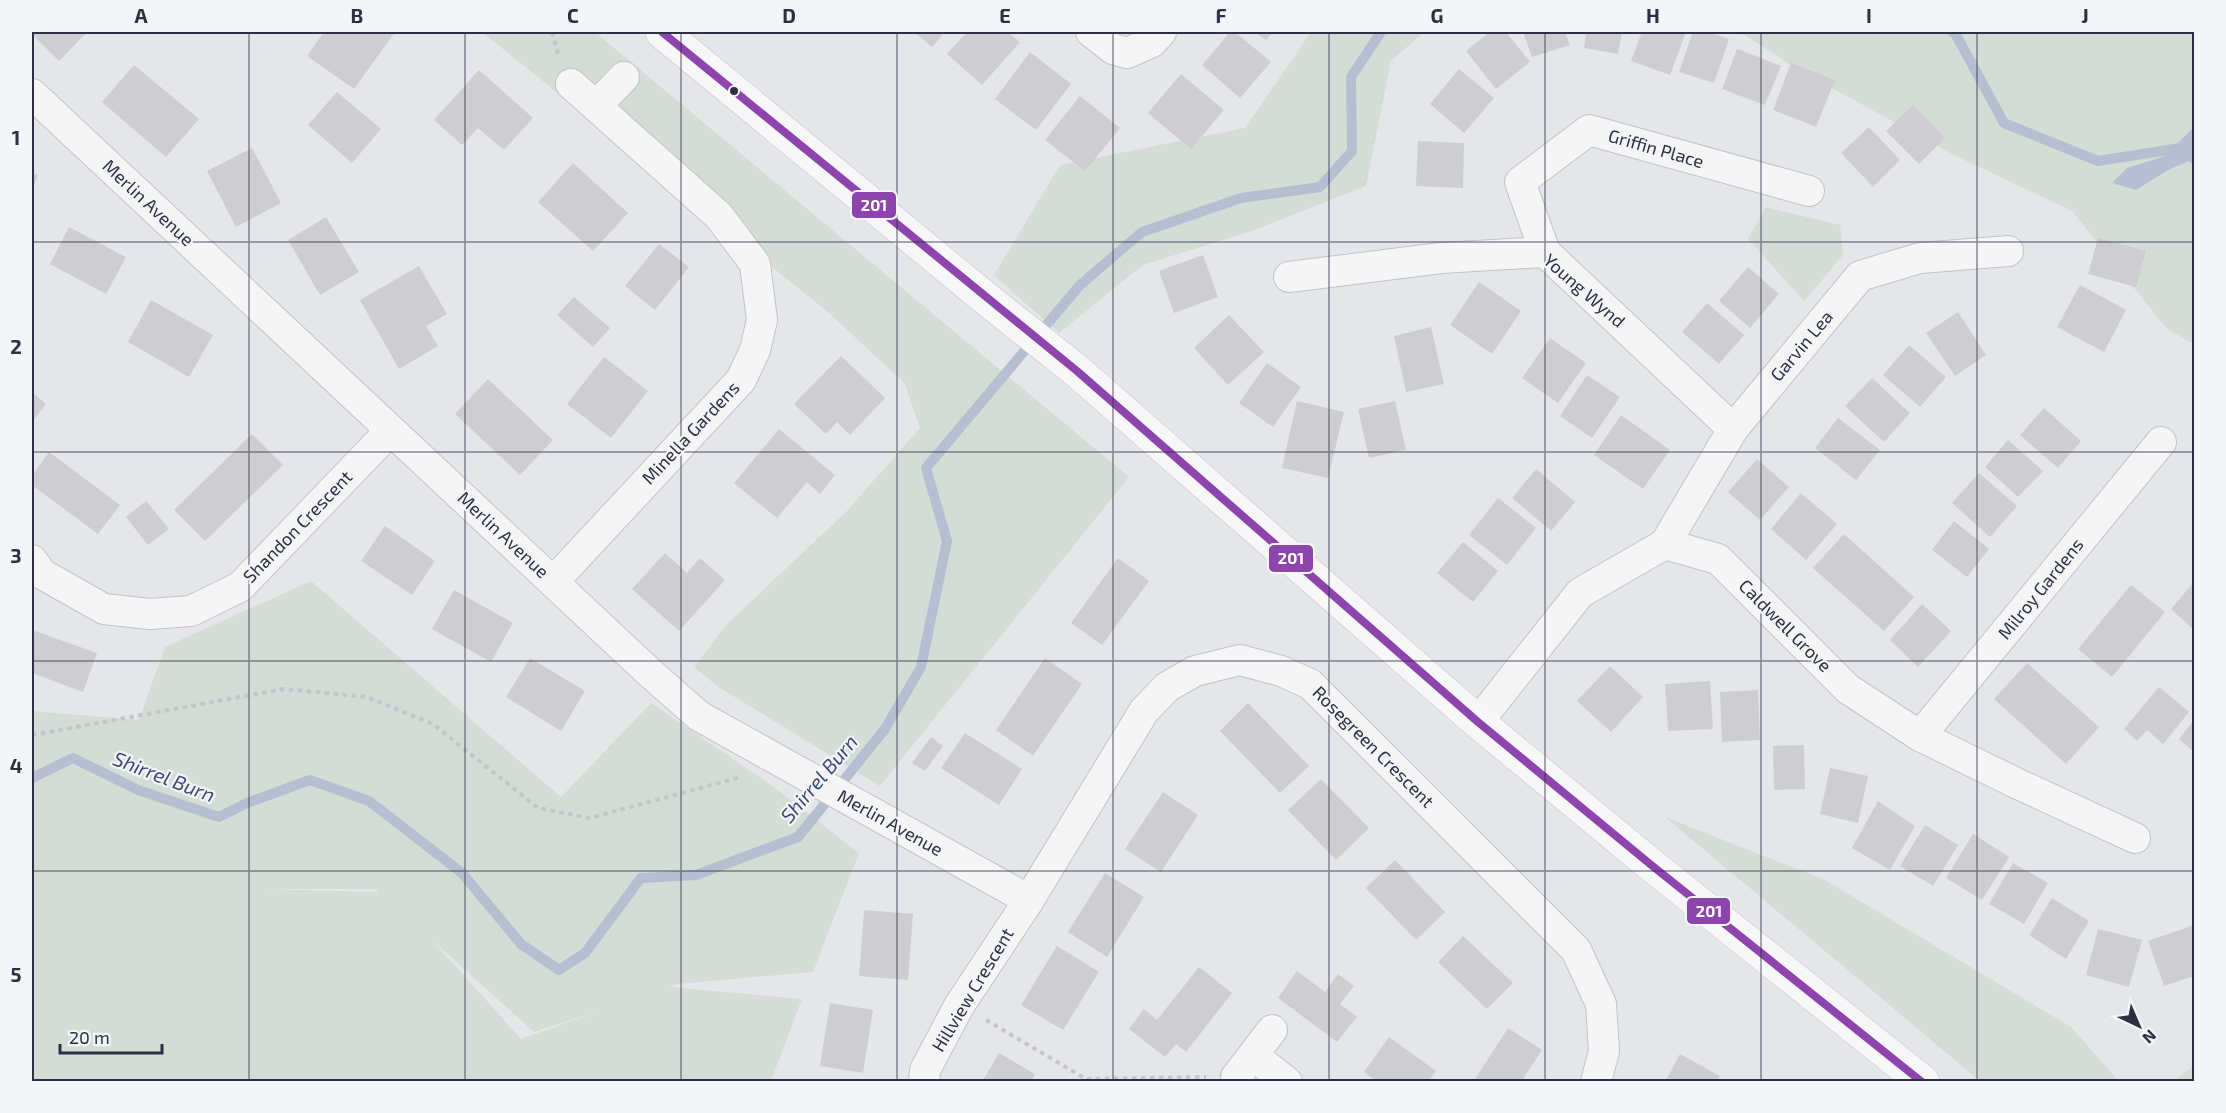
<svg xmlns="http://www.w3.org/2000/svg" width="2226" height="1113" font-family="'Exo 2',sans-serif">
	<style>
		.green { fill: #d4dcd6; fill-rule: evenodd }
		.water { fill: #b6bed2 }
		.lines { fill: none; stroke-linecap: round; stroke-linejoin: round }
		.stream { stroke: #b6bed2; stroke-width: 10 }
		.building { fill: #ceced2 }
		.minor-casing { stroke: #c3c4c8; stroke-width: 32 }
		.secondary-casing { stroke: #c3c4c8; stroke-width: 34 }
		.path { stroke: #c4c4ca; stroke-width: 4; stroke-dasharray: 4.5 4.5; stroke-linecap: butt }
		.minor { stroke: #f5f5f6; stroke-width: 30 }
		.secondary { stroke: #f7f7f8; stroke-width: 33 }
		.bus-1-casing { stroke: #f4f5f8; stroke-width: 12 }
		.bus-1 { stroke: #8e44ad; stroke-width: 8 }
		.grid { fill: none; stroke: #2d3042; stroke-width: 1.5; stroke-opacity: 0.55 }
		.bus-dot { fill: #2d3042; stroke: #f4f5f8; stroke-width: 2 }
		.labels { text-anchor: middle; stroke-width: 4.5; stroke-linejoin: round; paint-order: stroke }
		.street-label { font-size: 18px; fill: #2d3042; stroke: #f4f5f8 }
		.water-label { font-size: 20px; font-style: italic; fill: #3a4873; stroke: #f4f5f8 }
		.line-badge { stroke: #f4f5f8; stroke-width: 2 }
		.badge-label { font-size: 16px; text-anchor: middle; font-weight: bold; fill: #fff }
		.neatline { fill: none; stroke: #2d3042; stroke-width: 2 }
		.grid-label { font-size: 20px; text-anchor: middle; font-weight: bold; fill: #2d3042 }
	</style>
	<rect width="100%" height="100%" fill="#e5e6ea"/>
	<g class="green">
		<polygon points="482,32 595,32 1129,477 880,786 717,686 694,667 726,625 846,512 920,428 905,384 829,313"/>
		<polygon points="1311,32 1424,32 1391,61 1366,186 1255,230 1143,265 1059,333 994,275 1060,165 1245,128"/>
		<polygon points="1740,32 2194,32 2194,344 2167,329 2072,211 1954,155 1799,70"/>
		<polygon points="1766,207 1840,225 1843,255 1804,301 1748,239"/>
		<path d="M 311,581 L 561,797 L 651,703 L 774,787 L 859,853 L 813,972 L 677,984 L 669,987 L 802,999 L 771,1081 L 32,1081 L 32,711 L 139,720 L 165,647 ZM 264,889 L 376,889 L 378,892 L 377,892 ZM 432,940 L 534,1032 L 600,1011 L 521,1039 Z"/>
		<polygon points="1665,817 1825,880 2071,1027 2119,1081 1980,1081"/>
		<polygon points="2194,1065 2194,1081 2174,1081"/>
	</g>
	<polygon class="water" points="2192,129 2194,129 2194,159 2168,170 2136,190 2112,183 2127,168 2165,156"/>
	<g class="lines">
		<g class="stream">
			<polyline points="1952,32 1955,33 2004,123 2098,161 2180,148 2194,159"/>
			<polyline points="32,778 73,758 138,790 219,817 247,803 310,780 369,801 462,873 521,944 559,970 585,953 641,878 696,875 798,837 885,729 921,667 947,541 926,468 1080,285 1142,232 1241,198 1320,187 1352,151 1351,77 1381,32"/>
		</g>
	</g>
	<g class="building">
		<polygon points="32,32 87,32 59,61 32,34"/>
		<polygon points="324,32 395,32 354,89 307,56"/>
		<polygon points="914,32 945,32 932,47"/>
		<polygon points="967,32 1008,32 1020,42 982,85 947,54"/>
		<polygon points="1230,32 1235,32 1271,62 1240,98 1202,65"/>
		<polygon points="1255,32 1273,32 1266,40"/>
		<polygon points="1490,32 1506,32 1530,62 1496,89 1466,51"/>
		<polygon points="1523,32 1565,32 1570,45 1532,57"/>
		<polygon points="1586,32 1622,32 1618,54 1584,48"/>
		<polygon points="1642,32 1686,32 1670,75 1631,61"/>
		<polygon points="1693,32 1708,32 1729,39 1714,83 1679,72"/>
		<polygon points="1737,49 1781,66 1765,105 1722,89"/>
		<polygon points="1030,52 1071,84 1036,130 995,99"/>
		<polygon points="1791,63 1835,80 1816,127 1773,110"/>
		<polygon points="134,65 199,119 166,157 102,102"/>
		<polygon points="1459,69 1494,98 1464,133 1430,104"/>
		<polygon points="479,70 533,118 504,150 478,128 462,145 434,120"/>
		<polygon points="1181,74 1224,110 1191,149 1148,113"/>
		<polygon points="337,92 381,129 352,163 308,125"/>
		<polygon points="1080,96 1120,128 1085,171 1045,140"/>
		<polygon points="1913,105 1945,138 1919,164 1886,131"/>
		<polygon points="1869,127 1900,160 1873,187 1841,153"/>
		<polygon points="1418,141 1464,143 1463,188 1416,186"/>
		<polygon points="252,148 281,203 236,227 207,171"/>
		<polygon points="573,163 628,213 593,251 538,202"/>
		<polygon points="32,172 38,175 32,189"/>
		<polygon points="326,217 359,272 320,295 288,240"/>
		<polygon points="69,227 126,257 106,294 50,264"/>
		<polygon points="2098,238 2146,251 2136,287 2088,274"/>
		<polygon points="659,244 689,267 655,310 625,286"/>
		<polygon points="1203,255 1218,297 1174,313 1159,271"/>
		<polygon points="419,266 447,314 426,326 438,346 399,369 360,300"/>
		<polygon points="1748,267 1779,294 1750,328 1719,301"/>
		<polygon points="1479,282 1521,311 1492,354 1450,325"/>
		<polygon points="2080,285 2126,310 2104,352 2057,327"/>
		<polygon points="574,297 610,328 593,347 557,315"/>
		<polygon points="151,300 213,335 189,377 128,342"/>
		<polygon points="1707,303 1744,335 1719,364 1682,332"/>
		<polygon points="1958,312 1986,355 1955,376 1926,333"/>
		<polygon points="1229,315 1264,352 1228,385 1194,348"/>
		<polygon points="1431,327 1444,384 1406,392 1394,336"/>
		<polygon points="1550,338 1586,363 1558,403 1522,378"/>
		<polygon points="1909,345 1946,377 1920,407 1883,375"/>
		<polygon points="841,356 885,398 850,435 837,422 826,434 794,404"/>
		<polygon points="604,357 648,391 611,438 567,404"/>
		<polygon points="1267,363 1301,387 1273,427 1239,403"/>
		<polygon points="1587,375 1620,397 1592,438 1560,416"/>
		<polygon points="1872,378 1910,413 1884,442 1845,406"/>
		<polygon points="488,379 553,440 520,475 455,414"/>
		<polygon points="32,392 46,404 32,422"/>
		<polygon points="1297,401 1344,412 1328,478 1282,468"/>
		<polygon points="1395,401 1406,450 1369,458 1358,409"/>
		<polygon points="2044,408 2081,441 2058,468 2020,435"/>
		<polygon points="1621,415 1670,450 1643,489 1594,455"/>
		<polygon points="1838,418 1880,450 1856,480 1815,448"/>
		<polygon points="779,429 835,475 820,494 807,482 777,518 734,483"/>
		<polygon points="252,434 283,465 205,541 174,510"/>
		<polygon points="2008,440 2043,471 2018,497 1985,467"/>
		<polygon points="49,452 120,505 98,534 32,485 32,476"/>
		<polygon points="1757,459 1789,487 1760,520 1728,492"/>
		<polygon points="1536,469 1575,502 1551,531 1512,498"/>
		<polygon points="1979,473 2017,506 1990,537 1952,503"/>
		<polygon points="1801,493 1837,524 1806,560 1771,529"/>
		<polygon points="1498,498 1536,528 1507,565 1469,535"/>
		<polygon points="146,501 169,529 148,545 126,517"/>
		<polygon points="1954,521 1989,549 1967,577 1932,550"/>
		<polygon points="385,526 435,561 412,595 361,561"/>
		<polygon points="1844,534 1914,597 1884,631 1813,568"/>
		<polygon points="1463,542 1498,571 1473,602 1437,573"/>
		<polygon points="665,553 687,573 700,558 725,580 679,631 632,589"/>
		<polygon points="1118,558 1149,581 1102,645 1071,623"/>
		<polygon points="2194,582 2194,630 2171,609"/>
		<polygon points="2131,585 2165,612 2112,677 2078,649"/>
		<polygon points="454,590 513,623 491,662 432,629"/>
		<polygon points="1922,604 1951,631 1918,667 1890,640"/>
		<polygon points="32,630 97,653 83,692 32,673"/>
		<polygon points="530,658 585,691 561,731 506,697"/>
		<polygon points="1045,658 1082,684 1033,756 996,730"/>
		<polygon points="2027,663 2099,727 2066,764 1994,699"/>
		<polygon points="1610,666 1643,697 1611,732 1577,701"/>
		<polygon points="1710,681 1713,729 1668,731 1665,684"/>
		<polygon points="2159,687 2189,712 2163,744 2147,730 2137,741 2124,729"/>
		<polygon points="1758,690 1760,740 1722,742 1720,692"/>
		<polygon points="1248,703 1309,766 1280,793 1220,731"/>
		<polygon points="2194,720 2194,752 2179,739"/>
		<polygon points="965,733 1022,769 999,805 941,768"/>
		<polygon points="931,737 943,746 925,771 912,763"/>
		<polygon points="1804,745 1805,789 1774,790 1773,746"/>
		<polygon points="1830,768 1868,776 1858,823 1820,814"/>
		<polygon points="1321,779 1369,828 1336,860 1288,810"/>
		<polygon points="1163,792 1198,815 1161,872 1125,849"/>
		<polygon points="1878,801 1915,826 1890,870 1852,848"/>
		<polygon points="1925,825 1958,845 1933,886 1900,866"/>
		<polygon points="1973,834 2009,857 1982,900 1946,878"/>
		<polygon points="1395,860 1445,912 1416,940 1366,888"/>
		<polygon points="2013,863 2048,883 2024,924 1989,904"/>
		<polygon points="1105,873 1144,897 1107,957 1068,932"/>
		<polygon points="2052,898 2089,921 2066,959 2029,935"/>
		<polygon points="864,910 913,914 908,980 859,976"/>
		<polygon points="2194,925 2194,976 2164,986 2148,941"/>
		<polygon points="2098,929 2142,940 2129,987 2086,975"/>
		<polygon points="1463,936 1513,983 1487,1009 1438,962"/>
		<polygon points="1057,946 1099,972 1063,1030 1021,1005"/>
		<polygon points="1199,967 1232,993 1186,1052 1176,1044 1165,1057 1129,1029 1144,1009 1157,1020"/>
		<polygon points="1297,971 1325,992 1338,974 1354,986 1340,1004 1357,1017 1337,1042 1278,998"/>
		<polygon points="830,1003 873,1010 863,1073 820,1066"/>
		<polygon points="1508,1028 1542,1050 1521,1082 1479,1082 1475,1079"/>
		<polygon points="1389,1037 1436,1071 1428,1082 1377,1082 1364,1072"/>
		<polygon points="999,1053 1035,1074 1031,1082 982,1082"/>
		<polygon points="1680,1054 1720,1076 1717,1082 1665,1082"/>
	</g>
	<g class="lines">
		<g class="minor-casing">
			<g id="minor">
				<polyline points="1091,32 1113,49 1127,53 1152,42 1161,32"/>
				<polyline points="32,94 649,672 699,716 1029,900"/>
				<polyline points="596,106 624,77"/>
				<polyline points="1545,252 1520,182 1589,130 1809,191"/>
				<polyline points="1289,277 1441,258 1545,252 1733,429"/>
				<polyline points="1665,544 1733,429 1860,276 1920,258 2008,251"/>
				<polyline points="32,560 42,574 104,609 150,614 191,611 240,587 390,431"/>
				<polyline points="553,582 741,380 755,350 762,320 755,264 719,216 571,84"/>
				<polyline points="1478,722 1580,593 1665,544 1718,559 1848,689 1920,736 2016,783 2135,838"/>
				<polyline points="1920,736 2161,442"/>
				<polyline points="1254,1056 1287,1082"/>
				<polyline points="1236,1077 1272,1030"/>
				<polyline points="924,1082 925,1070 959,1006 1029,900 1144,711 1167,687 1195,671 1240,660 1281,671 1310,684 1576,950 1601,1004 1604,1051 1596,1082"/>
			</g>
		</g>
		<g class="secondary-casing">
			<polyline id="secondary" points="662,32 984,297 1077,371 1478,722 1650,864 1923,1082"/>
		</g>
		<g class="path">
			<polyline points="552,32 559,57"/>
			<polyline points="32,735 284,689 367,697 433,724 538,808 590,818 741,777"/>
			<polyline points="986,1020 1086,1079 1206,1077"/>
		</g>
		<use href="#minor" class="minor"/>
		<use href="#secondary" class="secondary"/>
		<g class="bus-1-casing">
			<polyline id="bus-1" points="662,32 1077,371 1478,722 1650,864 1922,1082"/>
		</g>
		<use href="#bus-1" class="bus-1"/>
	</g>
	<path class="grid" d="M 249,32 L 249,1082M 465,32 L 465,1082M 681,32 L 681,1082M 897,32 L 897,1082M 1113,32 L 1113,1082M 1329,32 L 1329,1082M 1545,32 L 1545,1082M 1761,32 L 1761,1082M 1977,32 L 1977,1082M 32,242 L 2194,242M 32,452 L 2194,452M 32,661 L 2194,661M 32,871 L 2194,871"/>
	<circle class="bus-dot" cx="734" cy="91" r="5"/>
	<g class="labels">
		<g class="street-label">
			<text transform="translate(1656 149) rotate(16)" y="6">Griffin Place</text>
			<text transform="translate(148 203) rotate(43)" y="6">Merlin Avenue</text>
			<text transform="translate(1584 291) rotate(41)" y="6">Young Wynd</text>
			<text transform="translate(1802 346) rotate(-50)" y="6">Garvin Lea</text>
			<text transform="translate(691 433) rotate(-47)" y="6">Minella Gardens</text>
			<text transform="translate(298 527) rotate(-46)" y="6">Shandon Crescent</text>
			<text transform="translate(503 535) rotate(43)" y="6">Merlin Avenue</text>
			<text transform="translate(2041 589) rotate(-51)" y="6">Milroy Gardens</text>
			<text transform="translate(1785 626) rotate(45)" y="6">Caldwell Grove</text>
			<text transform="translate(1373 747) rotate(45)" y="6">Rosegreen Crescent</text>
			<text transform="translate(890 823) rotate(29)" y="6">Merlin Avenue</text>
			<text transform="translate(973 990) rotate(-59)" y="6">Hillview Crescent</text>
		</g>
		<g class="water-label">
			<text transform="translate(164 777) rotate(21)" y="7">Shirrel Burn</text>
			<text transform="translate(819 779) rotate(-50)" y="7">Shirrel Burn</text>
		</g>
	</g>
	<g class="line-badge">
		<rect x="851" y="191" width="46" height="28" rx="6" fill="#8e44ad"/>
		<rect x="1268" y="544" width="46" height="29" rx="6" fill="#8e44ad"/>
		<rect x="1686" y="897" width="45" height="28" rx="6" fill="#8e44ad"/>
	</g>
	<g class="badge-label">
		<text x="874" y="211">201</text>
		<text x="1291" y="564">201</text>
		<text x="1709" y="917">201</text>
	</g>
	<rect width="2226" height="1113" fill="none" stroke="#f4f5f8" stroke-width="66"/>
	<g transform="translate(2139 1026) rotate(136)" stroke="#f4f5f8" stroke-width="4.5" paint-order="stroke">
	<path d="M0-4.5L10 22L0 15L-10 22Z" fill="#2d3042"/>
	<text y="-9" font-size="16" font-weight="bold" text-anchor="middle" fill="#2d3042">N</text>
	</g>
	<path d="M60 1044v9h102v-9" fill="none" stroke="#2d3042" stroke-width="3"/>
	<text x="69" y="1044" font-size="18" fill="#2d3042" stroke="#f4f5f8" stroke-width="4.5" paint-order="stroke">20 m</text>
	<rect x="33" y="33" width="2160" height="1047" class="neatline"/>
	<g class="grid-label">
		<text x="141" y="23">A</text>
		<text x="357" y="23">B</text>
		<text x="573" y="23">C</text>
		<text x="789" y="23">D</text>
		<text x="1005" y="23">E</text>
		<text x="1221" y="23">F</text>
		<text x="1437" y="23">G</text>
		<text x="1653" y="23">H</text>
		<text x="1869" y="23">I</text>
		<text x="2085" y="23">J</text>
		<text x="16" y="145">1</text>
		<text x="16" y="354">2</text>
		<text x="16" y="563">3</text>
		<text x="16" y="773">4</text>
		<text x="16" y="982">5</text>
	</g>
</svg>
